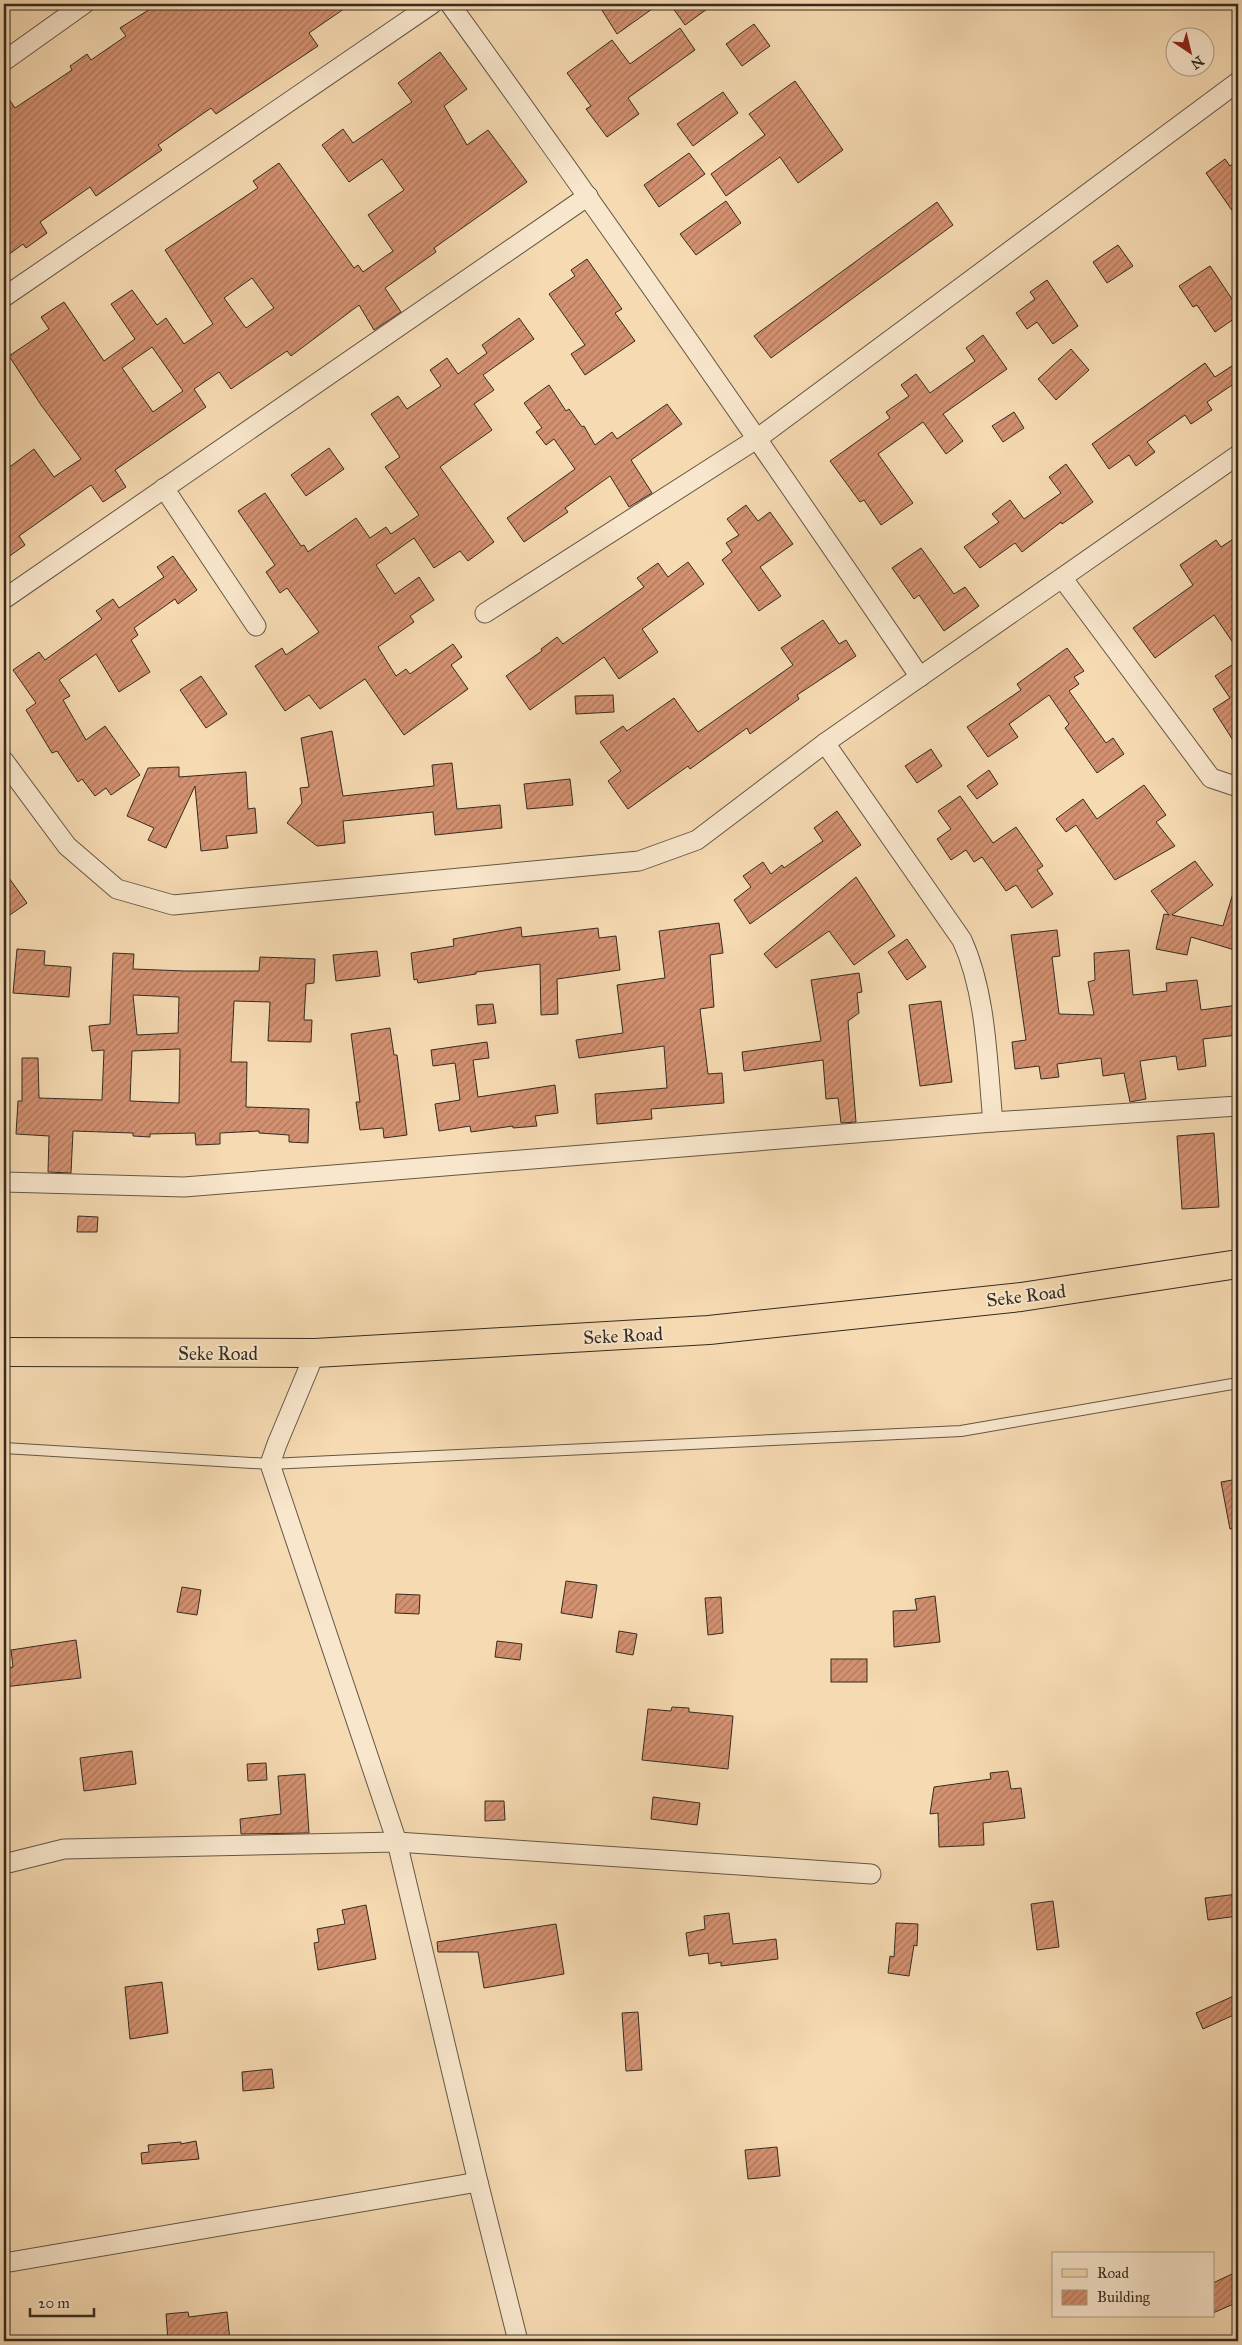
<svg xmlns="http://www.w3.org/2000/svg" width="1242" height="2345" font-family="'IM FELL Great Primer',serif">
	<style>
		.building { fill: url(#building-hatch); stroke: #342b21; fill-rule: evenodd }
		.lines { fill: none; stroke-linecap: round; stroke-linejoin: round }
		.service-casing { stroke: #645745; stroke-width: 12 }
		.minor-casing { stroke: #645745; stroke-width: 21 }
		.primary-casing { stroke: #342b21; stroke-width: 30 }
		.service { stroke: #f9e7cd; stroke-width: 10 }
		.minor { stroke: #f9e7cd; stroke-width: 19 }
		.primary { stroke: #f6dab2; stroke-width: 28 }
		.labels { text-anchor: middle; stroke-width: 4; stroke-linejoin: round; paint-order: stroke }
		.street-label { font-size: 19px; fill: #342b21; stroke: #f9e7cd }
	</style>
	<defs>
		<pattern id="building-hatch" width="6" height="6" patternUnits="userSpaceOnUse" patternTransform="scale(1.25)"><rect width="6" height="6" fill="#d49171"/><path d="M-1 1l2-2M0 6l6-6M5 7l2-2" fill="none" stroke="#ad775c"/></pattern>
	</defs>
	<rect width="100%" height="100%" fill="#f6dab2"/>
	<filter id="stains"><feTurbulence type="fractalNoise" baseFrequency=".004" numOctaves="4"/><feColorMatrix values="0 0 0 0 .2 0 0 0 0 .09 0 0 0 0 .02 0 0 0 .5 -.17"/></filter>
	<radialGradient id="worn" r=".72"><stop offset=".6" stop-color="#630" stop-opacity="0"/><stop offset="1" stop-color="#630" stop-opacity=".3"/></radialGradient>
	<g class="building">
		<polygon points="158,4 351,4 309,33 318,46 216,114 211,108 158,145 162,150 96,196 90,187 40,222 47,233 26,248 23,244 4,258 4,92 15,108 72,70 70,66 87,54 91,60 126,36 120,28"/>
		<polygon points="598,4 659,4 617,34"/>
		<polygon points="670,4 714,4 685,25"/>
		<polygon points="754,24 770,46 742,66 726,44"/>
		<polygon points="680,28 695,50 628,98 639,114 607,137 586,109 591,106 567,73 612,40 630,64"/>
		<path d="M 440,52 L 467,89 L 444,106 L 467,145 L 488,130 L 527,182 L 434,248 L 436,252 L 385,288 L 401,312 L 374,330 L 359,305 L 291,356 L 287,351 L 231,389 L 219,372 L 194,389 L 206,407 L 115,470 L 126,487 L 103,502 L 91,485 L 19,536 L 25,545 L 4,560 L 4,471 L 34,449 L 54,477 L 81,459 L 41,405 L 9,356 L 49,329 L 41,317 L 64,302 L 104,361 L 135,339 L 111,304 L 132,290 L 157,325 L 166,318 L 184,344 L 213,324 L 165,250 L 258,188 L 253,181 L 279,163 L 354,268 L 358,265 L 363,272 L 393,251 L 368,215 L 404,190 L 382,159 L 349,182 L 322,145 L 343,129 L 353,143 L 412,102 L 398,83 ZM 252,278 L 274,308 L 246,328 L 224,298 ZM 152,347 L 183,391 L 153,412 L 122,368 Z"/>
		<polygon points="795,81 843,150 798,183 780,157 726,196 711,174 765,135 749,114"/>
		<polygon points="723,92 738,113 693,146 677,124"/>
		<polygon points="689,153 705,174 659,207 644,185"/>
		<polygon points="1225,159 1230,166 1238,160 1238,219 1206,173"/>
		<polygon points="726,201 741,223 696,255 680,234"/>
		<polygon points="937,202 953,225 771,358 754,336"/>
		<polygon points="1118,245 1133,266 1107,283 1093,262"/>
		<polygon points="587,259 622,309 615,313 635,341 585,375 571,354 585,345 549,294 575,276 571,270"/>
		<polygon points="1210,266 1232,299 1238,295 1238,316 1215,332 1197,305 1193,307 1179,286"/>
		<polygon points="1047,280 1078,326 1053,344 1037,322 1027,329 1016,313 1035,299 1030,292"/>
		<polygon points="519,318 534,339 483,375 494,390 474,404 492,430 440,467 494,542 468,561 460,551 434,568 414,538 376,565 395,594 419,577 434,600 410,616 414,622 378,647 396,676 406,669 410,674 453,644 462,657 451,665 468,689 404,735 365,679 320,709 309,695 285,711 255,666 282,648 286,655 319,632 287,588 280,593 266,572 275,565 238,511 265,493 301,546 304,545 308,552 356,518 370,538 386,527 391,534 419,515 385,467 400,457 371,414 398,396 407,409 441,386 430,370 447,358 458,374 487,353 482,345"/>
		<polygon points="983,335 1007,369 943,414 963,441 946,454 923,422 878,454 913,503 881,525 864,500 860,502 830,461 890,418 886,412 909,396 901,385 916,374 930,393 975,361 966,348"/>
		<polygon points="1071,349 1089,370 1056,400 1038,379"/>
		<polygon points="1238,362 1238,381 1207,402 1212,410 1191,424 1185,415 1147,442 1155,452 1136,466 1129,455 1109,469 1092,444 1205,363 1215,377"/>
		<polygon points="549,385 566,411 569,409 582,427 584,426 595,445 612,432 617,439 667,404 682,424 631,460 652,493 629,507 610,476 565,508 568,512 524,542 507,518 575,469 554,439 546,445 536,432 542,428 524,403"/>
		<polygon points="1014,412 1024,428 1003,442 992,426"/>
		<polygon points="329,448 344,469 306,496 291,475"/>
		<polygon points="1066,464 1093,502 1062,524 1061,522 1022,552 1015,543 980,568 964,547 999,522 992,514 1010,500 1024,519 1061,493 1049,477"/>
		<polygon points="746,505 758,521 770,512 793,544 760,567 781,596 759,611 722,560 732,552 726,543 739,535 727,519"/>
		<polygon points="1238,536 1238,650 1214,615 1155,658 1133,628 1193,585 1180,565 1216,540 1221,547"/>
		<polygon points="921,548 954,594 965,587 979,606 944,631 919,595 914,599 892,568"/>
		<polygon points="173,556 197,590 178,604 175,599 134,628 138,635 131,640 150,672 119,692 96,654 59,680 70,696 63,700 86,740 105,726 140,775 111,795 106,788 95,796 82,779 78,782 57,751 52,753 26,710 36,703 13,670 39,652 45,660 102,619 96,611 113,599 119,608 164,577 157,567"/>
		<polygon points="688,562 704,584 642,629 658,652 619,679 604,657 530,710 506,676 542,651 541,649 557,637 563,644 644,587 637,578 658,563 668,577"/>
		<polygon points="823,620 839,644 846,640 856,656 797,695 799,699 750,734 747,728 690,769 688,766 628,809 608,781 621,771 600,742 623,726 627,731 674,698 698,732 793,665 781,648"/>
		<polygon points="1067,648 1084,671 1074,677 1079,684 1069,691 1106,743 1113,738 1124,754 1097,773 1065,728 1069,724 1049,695 1009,724 1018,737 988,757 967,727 1021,690 1017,684"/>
		<polygon points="1238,661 1238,748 1213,709 1230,698 1215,676"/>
		<polygon points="201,676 227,714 206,728 180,690"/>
		<polygon points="613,695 614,712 576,714 575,696"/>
		<polygon points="332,731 343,796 434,786 432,765 452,763 457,809 500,805 502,828 435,835 433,812 343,821 345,843 317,846 287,823 302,803 300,788 309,787 301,738"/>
		<polygon points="931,749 942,766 917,783 905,766"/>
		<polygon points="179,767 179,777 246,772 248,809 255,808 257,833 226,836 228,848 201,851 195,786 166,848 148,840 154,828 127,816 148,768"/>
		<polygon points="989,770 998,784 977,799 967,786"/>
		<polygon points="570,779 573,805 527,809 524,784"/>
		<polygon points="1144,785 1166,815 1156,822 1175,846 1115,880 1076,825 1066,832 1056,819 1083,799 1097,819"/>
		<polygon points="960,796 993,843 1016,827 1043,866 1037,870 1053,894 1032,908 1016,885 1006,891 982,857 974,862 966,850 951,860 937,839 951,829 938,811"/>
		<polygon points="837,811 861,845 750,924 734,900 751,887 743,876 763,862 771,874 782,865 784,868 823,841 814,828"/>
		<polygon points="1195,861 1213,885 1172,915 1223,926 1234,890 1238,890 1238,951 1191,937 1187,955 1156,949 1164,914 1169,915 1151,891"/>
		<polygon points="4,871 27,903 4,919"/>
		<polygon points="856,877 895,936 854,965 829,931 776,968 764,954"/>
		<polygon points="719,923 723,953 710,955 714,1007 700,1009 708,1074 722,1073 724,1103 651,1109 652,1119 597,1124 595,1094 667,1088 664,1046 579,1058 576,1040 623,1033 617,985 665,978 659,931"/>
		<polygon points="521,927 522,937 598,928 599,938 616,936 620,970 557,979 558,1014 541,1015 540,964 476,972 476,974 418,983 417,979 414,980 411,953 454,946 453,939"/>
		<polygon points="1057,930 1060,956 1052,957 1059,1014 1094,1015 1088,982 1095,980 1094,953 1129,950 1133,995 1167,991 1166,983 1197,980 1201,1010 1238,1005 1238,1035 1203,1039 1206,1066 1178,1070 1176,1056 1140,1061 1146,1099 1130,1102 1124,1073 1103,1076 1101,1058 1057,1064 1059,1077 1041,1079 1039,1066 1015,1069 1012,1042 1026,1040 1011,935"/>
		<polygon points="907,939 926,967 907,980 888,952"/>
		<polygon points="17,949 45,951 44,965 71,967 69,997 13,993"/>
		<polygon points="377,951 380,976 336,981 333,955"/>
		<path d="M 113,953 L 134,954 L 133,969 L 185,971 L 259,971 L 260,957 L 315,959 L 314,983 L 306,984 L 304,1020 L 312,1020 L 311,1042 L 268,1041 L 270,1002 L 234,1001 L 231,1062 L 247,1062 L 246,1107 L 309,1109 L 308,1143 L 289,1142 L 289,1135 L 259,1133 L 259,1131 L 220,1133 L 220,1144 L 196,1145 L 195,1133 L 150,1134 L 150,1137 L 133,1136 L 133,1133 L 73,1131 L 71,1173 L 48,1172 L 49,1136 L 16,1134 L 18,1101 L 22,1101 L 22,1058 L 38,1058 L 39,1098 L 102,1100 L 104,1050 L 92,1051 L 89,1026 L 110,1024 ZM 133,995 L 179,997 L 178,1033 L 137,1035 ZM 177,1049 L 180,1049 L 179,1103 L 130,1101 L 132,1051 Z"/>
		<polygon points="859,973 862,992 857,993 859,1013 848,1021 856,1122 841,1123 838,1098 826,1099 823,1060 744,1071 742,1052 821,1041 811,980"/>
		<polygon points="941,1001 952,1082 920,1086 909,1005"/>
		<polygon points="493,1004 496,1023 478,1025 476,1005"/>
		<polygon points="390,1028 394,1055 397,1055 407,1135 384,1138 383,1128 360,1130 356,1102 360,1102 351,1034"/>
		<polygon points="487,1042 489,1058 473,1060 478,1097 555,1085 558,1113 535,1116 537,1126 513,1128 513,1126 471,1132 470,1126 439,1131 435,1104 460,1100 455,1063 433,1066 431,1050"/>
		<polygon points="1214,1133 1219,1207 1182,1209 1177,1136"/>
		<polygon points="78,1216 98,1217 97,1232 77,1232"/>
		<polygon points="1238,1479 1238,1528 1230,1529 1221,1482"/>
		<polygon points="566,1581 597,1585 592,1618 561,1613"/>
		<polygon points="182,1587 201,1590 197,1615 177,1612"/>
		<polygon points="396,1594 420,1595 419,1614 395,1613"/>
		<polygon points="935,1596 940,1642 894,1647 893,1611 917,1610 915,1599"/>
		<polygon points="721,1597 723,1633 708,1635 705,1598"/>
		<polygon points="619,1631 637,1634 633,1655 616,1652"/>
		<polygon points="76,1640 81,1678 4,1687 4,1668 13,1667 11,1650"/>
		<polygon points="497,1641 522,1644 520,1660 495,1657"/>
		<rect x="831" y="1659" width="36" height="23"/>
		<polygon points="672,1707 689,1708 689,1712 733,1716 728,1769 642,1760 648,1709 671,1711"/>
		<polygon points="132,1751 136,1784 84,1791 80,1758"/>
		<polygon points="266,1763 267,1780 248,1781 247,1764"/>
		<polygon points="1008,1771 1011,1789 1021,1788 1025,1818 983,1823 984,1845 939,1847 938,1813 930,1814 934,1787 991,1779 990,1773"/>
		<polygon points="305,1774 309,1833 241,1834 240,1819 281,1814 278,1776"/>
		<polygon points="653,1797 700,1803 697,1825 651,1819"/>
		<polygon points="485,1801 504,1801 505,1820 485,1821"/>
		<polygon points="1238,1894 1238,1916 1208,1920 1205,1898"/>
		<polygon points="1053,1901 1059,1947 1037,1950 1031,1904"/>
		<polygon points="366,1905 376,1959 318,1970 314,1943 319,1942 317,1929 345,1924 342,1910"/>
		<polygon points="729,1913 733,1944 776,1939 778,1959 721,1966 721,1962 709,1964 708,1953 689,1956 686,1933 705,1929 704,1916"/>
		<polygon points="896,1923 918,1924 917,1946 914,1945 909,1976 888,1973 890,1956 894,1957"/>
		<polygon points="556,1924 564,1974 484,1988 478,1952 438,1952 437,1942"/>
		<polygon points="162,1982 168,2033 130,2039 125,1987"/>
		<polygon points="1238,1994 1238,2013 1203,2029 1196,2013"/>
		<polygon points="638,2012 642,2070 626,2071 622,2013"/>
		<polygon points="272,2069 274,2088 243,2091 242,2072"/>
		<polygon points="196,2141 199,2159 142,2164 141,2153 149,2152 148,2145 181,2142 181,2144"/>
		<polygon points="777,2147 780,2176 748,2179 745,2150"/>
		<polygon points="1232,2274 1238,2288 1238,2302 1213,2313 1213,2283"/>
		<polygon points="188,2312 189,2317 227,2312 230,2341 168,2341 166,2314"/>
	</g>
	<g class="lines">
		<g class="service-casing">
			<polyline id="service" points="4,1448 270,1464 961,1431 1238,1383"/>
		</g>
		<g class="minor-casing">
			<g id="minor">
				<path d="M 450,4 C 610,226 766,450 920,677"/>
				<polyline points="4,61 84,4"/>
				<polyline points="4,297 432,4"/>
				<polyline points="164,488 256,626"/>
				<polyline points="1063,579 1211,778 1238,787"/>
				<polyline points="4,599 588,196"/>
				<polyline points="485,613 758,438 1238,82"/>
				<path d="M 825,743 L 962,940 C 987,995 987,1063 993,1122"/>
				<polyline points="4,761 67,846 117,889 173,905 639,861 697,840 825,743 1238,455"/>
				<polyline points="4,1182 184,1187 993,1122 1238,1106"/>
				<polyline points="315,1353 277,1444 270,1464 397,1842 478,2182 518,2341"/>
				<polyline points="4,1864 64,1849 397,1842 871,1874"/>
				<polyline points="4,2263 478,2182"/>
			</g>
		</g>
		<g class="primary-casing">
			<polyline id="primary" points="4,1352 315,1353 709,1330 1021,1297 1238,1264"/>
		</g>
		<use href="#service" class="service"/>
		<use href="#minor" class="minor"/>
		<use href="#primary" class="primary"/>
	</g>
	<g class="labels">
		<g class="street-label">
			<text transform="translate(1026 1295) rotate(-7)" y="7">Seke Road</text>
			<text transform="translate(623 1335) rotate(-3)" y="7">Seke Road</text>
			<text x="218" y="1360">Seke Road</text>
		</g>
	</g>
	<rect width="1242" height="2345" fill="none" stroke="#f6dab2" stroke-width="20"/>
	<rect x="5" y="5" width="1232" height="2335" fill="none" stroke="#342b21" stroke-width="2.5"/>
	<rect x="10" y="10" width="1222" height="2325" fill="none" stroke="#342b21"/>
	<rect x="1052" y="2252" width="162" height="65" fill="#f9e7cd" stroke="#aa9c88"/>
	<rect x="1062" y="2269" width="25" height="8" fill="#f6dab2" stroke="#aa9c88"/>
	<text x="1097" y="2278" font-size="15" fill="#342b21">Road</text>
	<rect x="1062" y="2290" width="25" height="15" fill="url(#building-hatch)" stroke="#aa9c88"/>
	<text x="1097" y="2302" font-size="15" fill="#342b21">Building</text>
	<g transform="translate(1190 52) rotate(145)"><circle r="24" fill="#f9e7cd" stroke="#aa9c88"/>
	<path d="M0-4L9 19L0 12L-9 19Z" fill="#8f2418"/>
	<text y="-8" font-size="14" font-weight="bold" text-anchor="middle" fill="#342b21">N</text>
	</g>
	<path d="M30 2308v8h64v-8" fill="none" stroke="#342b21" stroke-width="2.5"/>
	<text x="38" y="2308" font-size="15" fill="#342b21" stroke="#f9e7cd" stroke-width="4" paint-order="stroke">20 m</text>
	<rect width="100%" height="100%" filter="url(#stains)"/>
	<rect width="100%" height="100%" fill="url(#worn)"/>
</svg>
